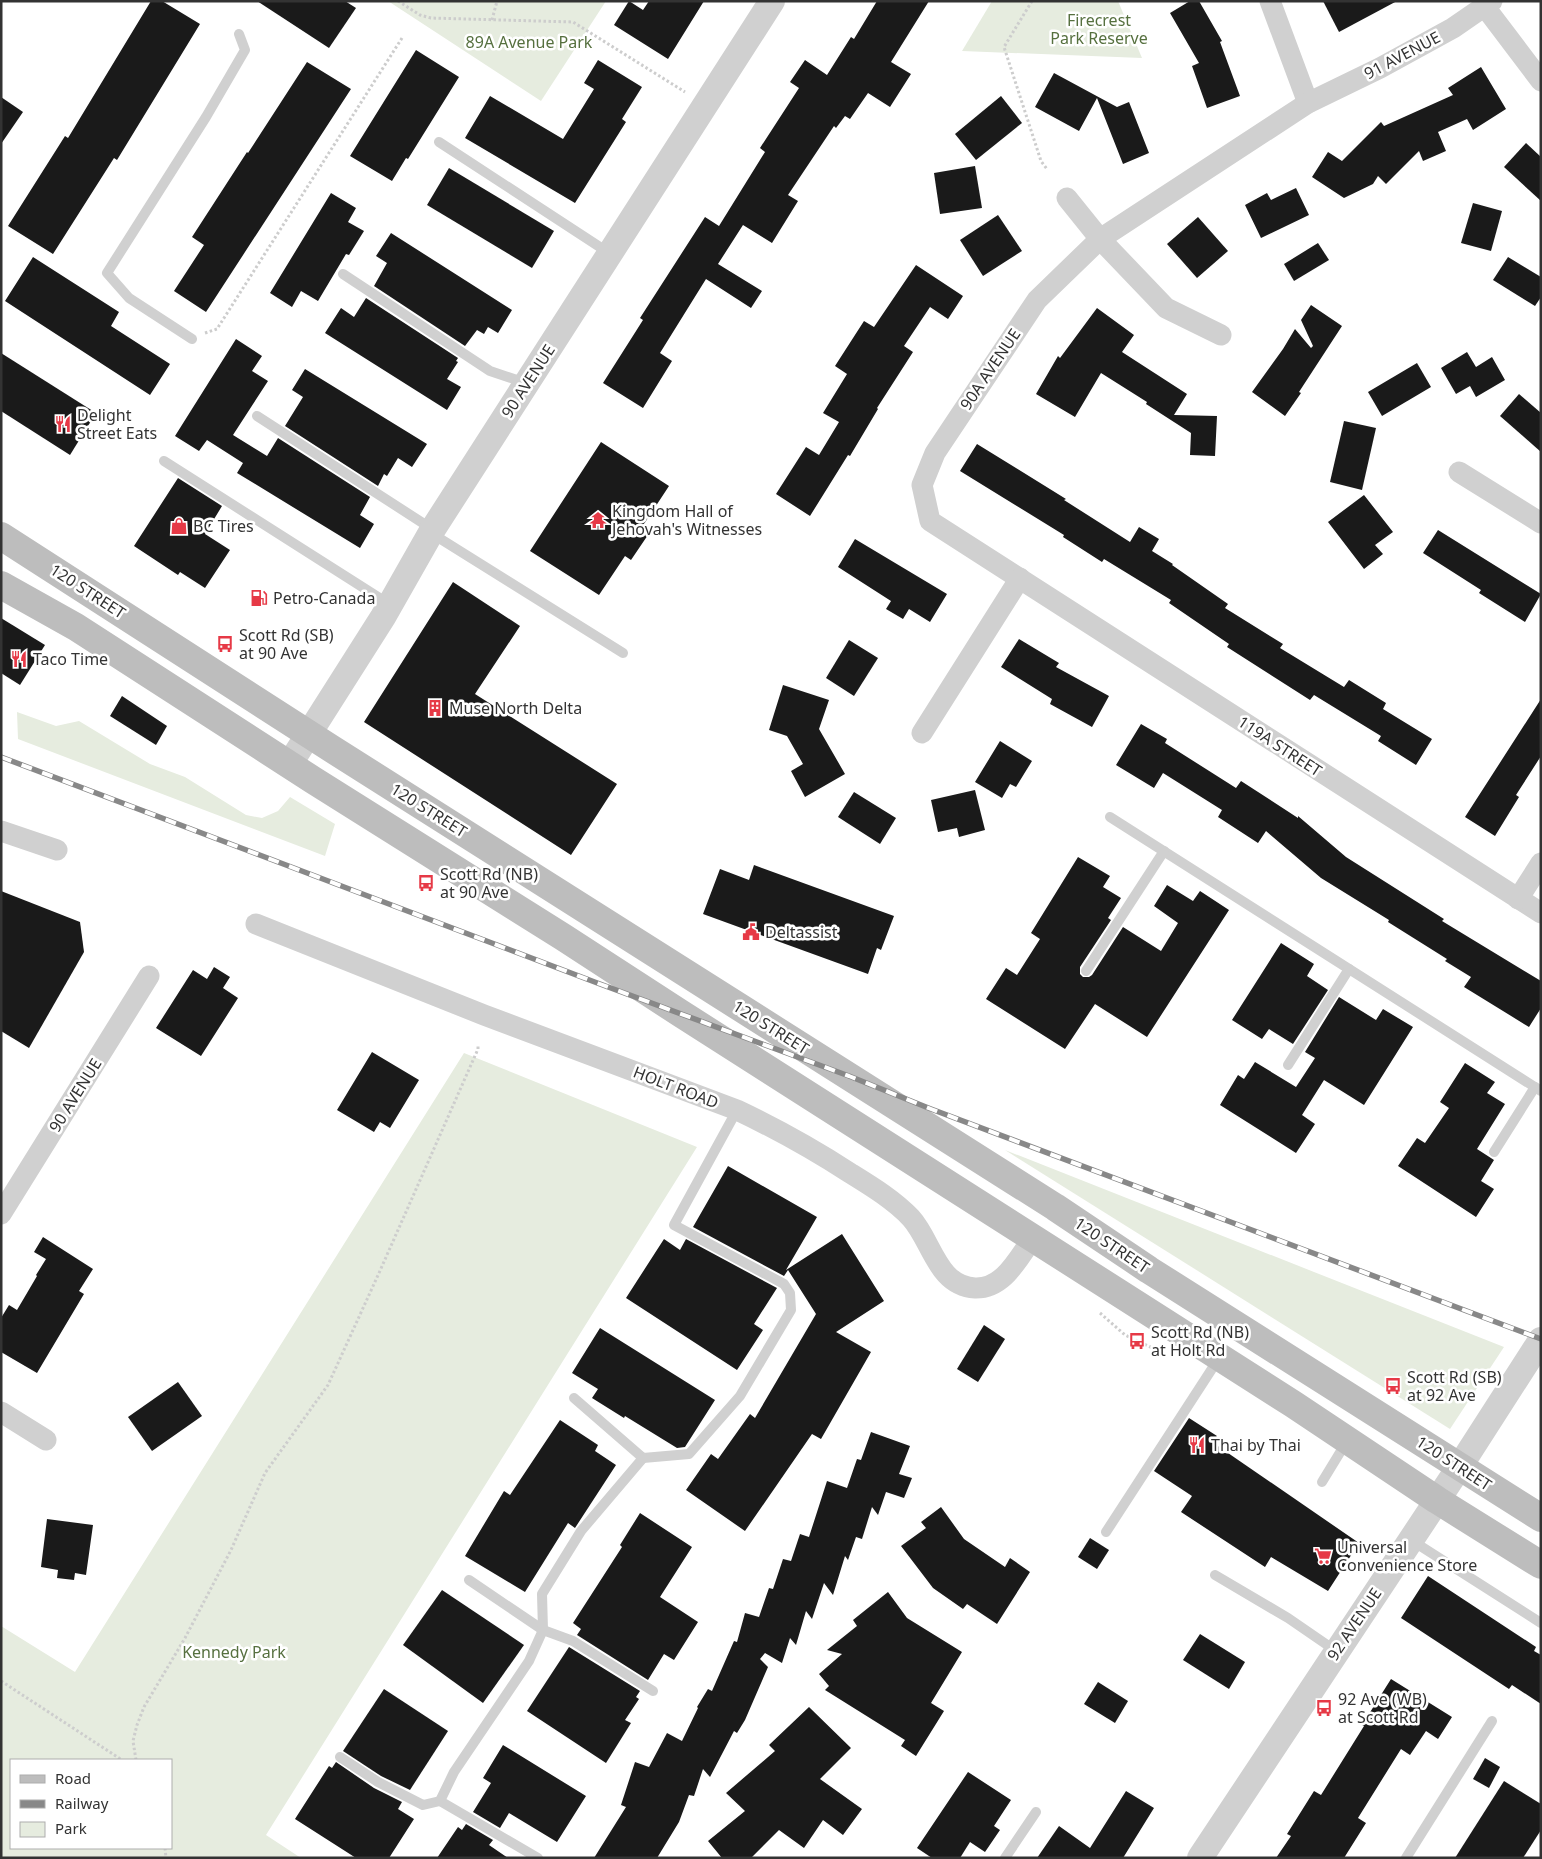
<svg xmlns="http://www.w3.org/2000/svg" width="1542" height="1859" font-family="'Noto Sans',sans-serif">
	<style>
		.green { fill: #e6ecdf; fill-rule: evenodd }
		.building { fill: #1a1a1a }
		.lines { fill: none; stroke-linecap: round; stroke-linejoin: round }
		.path { stroke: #cdcdcd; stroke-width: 3; stroke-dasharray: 2.5 2.5; stroke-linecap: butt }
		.service { stroke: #d0d0d0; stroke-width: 10 }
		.minor { stroke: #d0d0d0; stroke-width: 21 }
		.tertiary { stroke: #d0d0d0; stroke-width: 26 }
		.secondary { stroke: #bdbdbd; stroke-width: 28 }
		.rail-casing { stroke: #888; stroke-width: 5.5 }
		.rail { stroke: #fff; stroke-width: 4; stroke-dasharray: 11; stroke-linecap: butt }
		.labels { text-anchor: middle; stroke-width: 5; stroke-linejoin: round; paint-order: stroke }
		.park-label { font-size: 16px; fill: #56703f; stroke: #fff }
		.street-label { font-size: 16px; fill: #333; stroke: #fff }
		.poi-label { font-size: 16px; fill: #333; stroke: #fff; text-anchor: start }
	</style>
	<rect width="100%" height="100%" fill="#fff"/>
	<g class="green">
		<polygon points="388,1 606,1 541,101"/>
		<polygon points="992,1 1118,1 1142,58 962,51"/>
		<polygon points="17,712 56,726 79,721 150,764 185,777 246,815 262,818 278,811 290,797 335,824 325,856 18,739"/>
		<path d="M 464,1053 L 697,1147 L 266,1835 L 301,1858 L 1,1858 L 1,1626 L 75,1672 ZM 171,1760 L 171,1848 L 11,1848 L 11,1760 Z"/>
		<polygon points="1005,1150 1504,1347 1450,1429"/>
	</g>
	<g class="building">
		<polygon points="151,1 162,1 200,24 117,160 114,158 53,254 8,226 65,136 68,138"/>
		<polygon points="257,1 345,1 356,8 329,48"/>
		<polygon points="629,1 643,10 649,1 704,1 668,59 614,25"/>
		<polygon points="877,1 929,1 891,62 911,74 890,107 868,93 850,119 845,116 836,128 834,126 788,195 798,201 772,243 743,225 718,264 762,291 751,308 706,279 660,353 672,361 643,408 603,383 643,320 640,318 705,217 719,226 765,152 760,148 799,88 790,82 805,60 827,75 851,37 854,39"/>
		<polygon points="1190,1 1199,1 1222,41 1220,42 1240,96 1207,108 1192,66 1199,63 1170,13"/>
		<polygon points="1323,1 1397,1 1339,32"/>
		<polygon points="416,50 459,77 408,159 406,158 392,181 350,156"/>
		<polygon points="598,60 642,87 622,119 626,122 575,203 465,138 490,96 563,139 594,89 584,83"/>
		<polygon points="307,62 351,89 206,312 174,291 204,245 192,237 247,152 248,153"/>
		<polygon points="1481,67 1506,109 1473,130 1467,119 1438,132 1446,151 1423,161 1419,151 1386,184 1378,176 1373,184 1344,198 1312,177 1328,152 1342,161 1381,122 1384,126 1453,95 1448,88"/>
		<polygon points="1054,73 1117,107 1129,102 1149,153 1123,164 1097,98 1079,131 1035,107"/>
		<polygon points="1001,96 1022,123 976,160 955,134"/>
		<polygon points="1,97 23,112 1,144"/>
		<polygon points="1526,143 1541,157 1541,201 1504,167"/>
		<polygon points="975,166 982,208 940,214 934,173"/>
		<polygon points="449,168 554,231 532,268 427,205"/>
		<polygon points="1296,188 1309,215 1261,238 1245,205 1267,193 1271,200"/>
		<polygon points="331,193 356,208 348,222 364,231 349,255 346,254 318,301 301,291 292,307 270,293"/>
		<polygon points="1473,203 1502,211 1491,251 1461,243"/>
		<polygon points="998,215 1022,251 983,276 960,240"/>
		<polygon points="1198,217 1228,251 1197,278 1167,244"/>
		<polygon points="391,233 512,310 498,333 488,327 484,334 477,330 465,346 374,286 387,263 376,256"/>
		<polygon points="1318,243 1329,260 1294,281 1284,264"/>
		<polygon points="33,257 119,312 111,326 170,364 150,395 5,301"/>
		<polygon points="1508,257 1541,277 1541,297 1535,306 1493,280"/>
		<polygon points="916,265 963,296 948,319 930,307 904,346 913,352 877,408 878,409 850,456 848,455 810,516 776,494 806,447 819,455 839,422 823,413 847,374 835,366 864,321 874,327"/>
		<polygon points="366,298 458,358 456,361 458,362 447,379 461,387 447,410 325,333 341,308 354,317"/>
		<polygon points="1311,305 1342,326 1299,392 1301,393 1285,416 1252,392 1283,349 1295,329 1311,348 1313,346 1301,320"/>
		<polygon points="1097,308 1134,335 1122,352 1187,394 1174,415 1217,416 1215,456 1190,455 1191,433 1146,404 1147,402 1101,373 1075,417 1036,394 1058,356 1060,358"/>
		<polygon points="236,339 262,356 252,371 268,381 233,435 267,456 278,438 370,497 360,515 374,524 360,548 237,473 243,463 207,440 199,451 175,436"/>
		<polygon points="1467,352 1476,367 1492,357 1505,380 1476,397 1470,386 1456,394 1441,368"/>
		<polygon points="1,353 96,413 70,455 1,411"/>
		<polygon points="1417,363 1431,387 1382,416 1368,392"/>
		<polygon points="305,369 427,444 412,467 398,458 387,476 384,474 378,486 285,426 303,397 292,390"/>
		<polygon points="1519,394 1541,413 1541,452 1500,416"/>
		<polygon points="1344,421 1376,428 1362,490 1330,482"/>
		<polygon points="601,442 669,486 644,524 652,529 631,560 625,556 599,595 530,551"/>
		<polygon points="977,444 1066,499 1064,500 1130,542 1139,527 1159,539 1152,551 1173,564 1172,565 1228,604 1225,608 1283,644 1280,648 1344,687 1349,680 1386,703 1383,709 1432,739 1416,765 1378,741 1381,736 1314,695 1310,700 1227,647 1229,644 1169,603 1171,600 1104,559 1102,562 1063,537 1064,535 960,471"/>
		<polygon points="178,478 222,506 205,534 230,550 205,588 180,572 178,575 134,546"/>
		<polygon points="1364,495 1393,532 1375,545 1383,554 1364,569 1328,522"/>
		<polygon points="1438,530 1541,594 1525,622 1479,593 1481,590 1423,553"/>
		<polygon points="855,539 947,594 930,622 909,609 903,619 886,609 891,601 838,567"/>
		<polygon points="453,582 520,626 475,694 617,784 571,855 364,722"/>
		<polygon points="1,618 45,645 20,685 1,673"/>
		<polygon points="1019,639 1059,663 1056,667 1109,696 1092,727 1050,704 1052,699 1001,667"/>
		<polygon points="849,640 878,658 854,696 826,678"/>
		<polygon points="783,685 829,700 819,729 845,774 805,797 791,771 803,764 787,736 769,730"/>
		<polygon points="122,696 167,726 156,745 110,716"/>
		<polygon points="1541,699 1541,756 1516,795 1519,797 1495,836 1465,817"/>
		<polygon points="1141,724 1167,739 1165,743 1236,788 1241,781 1298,818 1298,816 1346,857 1444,919 1442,921 1541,981 1541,1008 1529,1027 1464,987 1471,977 1445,961 1447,959 1388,922 1389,920 1321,878 1266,831 1258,843 1218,817 1222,810 1163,773 1154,788 1116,765"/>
		<polygon points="1000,741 1032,761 1016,787 1010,784 1002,798 975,782"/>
		<polygon points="975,790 985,830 959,837 957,828 938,832 931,800"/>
		<polygon points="854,792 896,818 880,844 838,817"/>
		<polygon points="1078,857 1110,876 1103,887 1121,898 1108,918 1111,920 1080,967 1080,974 1083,977 1089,977 1092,975 1123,927 1161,951 1178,923 1154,906 1167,885 1193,901 1200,891 1229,910 1147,1037 1095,1004 1065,1049 986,999 1006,968 1017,975 1040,939 1031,933"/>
		<polygon points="754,865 894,916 881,950 877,948 868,974 703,914 720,869 749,880"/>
		<polygon points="1,891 80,922 84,952 29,1048 1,1031"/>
		<polygon points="1281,943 1314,964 1307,976 1328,990 1293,1044 1269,1029 1262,1039 1232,1020"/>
		<polygon points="214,967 230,977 223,988 238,998 201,1056 156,1028 193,970 207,979"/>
		<polygon points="1339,997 1376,1020 1383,1009 1413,1027 1364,1105 1324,1080 1302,1115 1315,1124 1296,1153 1220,1105 1238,1075 1244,1079 1255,1062 1296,1087 1315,1058 1305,1052"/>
		<polygon points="372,1052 419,1080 390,1128 380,1122 374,1132 337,1110"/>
		<polygon points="1465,1063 1495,1082 1487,1093 1505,1104 1477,1149 1494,1160 1481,1181 1494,1189 1476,1217 1398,1166 1417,1138 1425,1143 1449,1108 1440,1102"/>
		<polygon points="728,1166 817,1217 786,1270 842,1234 884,1301 836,1332 871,1352 821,1439 812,1434 745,1531 686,1490 711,1454 718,1459 750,1414 755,1418 816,1314 788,1270 784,1276 693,1227"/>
		<polygon points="43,1237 93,1269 79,1291 84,1294 37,1373 1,1352 1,1318 9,1305 17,1310 37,1276 36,1275 46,1259 34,1252"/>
		<polygon points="664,1239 680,1250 686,1239 777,1288 754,1324 763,1330 737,1370 626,1298"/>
		<polygon points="984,1325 1005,1339 978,1382 957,1369"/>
		<polygon points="600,1328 715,1400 685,1447 677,1448 625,1416 624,1418 592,1398 598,1389 572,1373"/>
		<polygon points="178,1382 202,1416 152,1451 128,1417"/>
		<polygon points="1189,1418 1217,1436 1212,1442 1359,1543 1328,1591 1271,1557 1265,1567 1181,1512 1192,1496 1154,1471"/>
		<polygon points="560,1420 598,1445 595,1451 616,1465 575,1528 568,1523 525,1592 465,1556 504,1491 510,1495"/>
		<polygon points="871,1432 910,1446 899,1474 912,1478 904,1498 886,1492 878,1515 872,1507 862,1539 856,1537 848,1560 845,1556 833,1595 824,1583 812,1619 806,1611 796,1645 790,1638 782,1663 765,1653 760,1659 768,1667 745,1720 737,1733 734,1731 710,1777 703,1769 694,1796 689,1795 679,1822 657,1858 594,1858 626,1807 621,1805 635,1762 649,1767 667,1733 682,1741 698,1708 697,1707 708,1689 712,1691 734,1641 737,1642 745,1613 759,1617 769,1588 773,1589 783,1559 791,1561 800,1534 809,1537 827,1481 847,1488 857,1459 861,1460"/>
		<polygon points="941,1507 964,1539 1005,1567 1010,1558 1030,1572 997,1624 967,1604 963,1609 933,1588 901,1546 926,1528 921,1522"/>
		<polygon points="640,1513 692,1547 660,1597 698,1622 674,1660 664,1654 648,1680 577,1635 581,1629 573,1623 622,1547 620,1545"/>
		<polygon points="47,1519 93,1525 86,1575 75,1573 74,1580 57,1578 58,1570 41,1567"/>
		<polygon points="1090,1538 1109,1550 1097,1569 1078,1557"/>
		<polygon points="1428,1576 1536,1647 1534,1651 1541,1655 1541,1704 1512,1685 1509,1689 1401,1618"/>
		<polygon points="442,1590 524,1645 483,1703 403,1645"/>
		<polygon points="888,1592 907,1618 962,1652 931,1703 944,1711 916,1756 901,1746 905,1740 825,1690 829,1686 819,1674 842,1654 827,1650 857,1626 853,1620"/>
		<polygon points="1200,1634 1245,1662 1229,1689 1183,1660"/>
		<polygon points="569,1647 640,1691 636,1697 639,1699 625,1720 631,1723 606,1763 527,1711"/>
		<polygon points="1391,1679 1452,1717 1438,1739 1426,1731 1410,1755 1401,1749 1358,1818 1366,1823 1344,1858 1276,1858 1291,1836 1287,1834 1314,1791 1321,1795 1364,1726 1362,1725"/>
		<polygon points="1098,1682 1128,1701 1115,1723 1084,1704"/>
		<polygon points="384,1689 448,1731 410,1790 381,1776 343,1751"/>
		<polygon points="809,1707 851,1748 820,1779 862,1809 843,1835 823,1820 804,1848 779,1830 751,1858 722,1858 708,1841 745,1811 726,1793 775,1751 769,1745"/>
		<polygon points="503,1745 586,1796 557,1842 509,1813 500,1828 473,1812 491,1783 483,1778"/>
		<polygon points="1485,1758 1500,1767 1489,1788 1473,1779"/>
		<polygon points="336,1762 374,1788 402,1802 398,1809 414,1819 389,1858 356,1858 295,1819 329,1766 332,1768"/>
		<polygon points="968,1772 1011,1800 994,1826 1000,1830 985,1852 970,1842 960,1858 932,1858 917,1848"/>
		<polygon points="1504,1781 1541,1804 1541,1830 1523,1858 1455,1858"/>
		<polygon points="1126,1791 1154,1808 1123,1858 1037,1858 1059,1826 1090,1848"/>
		<polygon points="466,1824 493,1840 489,1845 508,1858 437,1858 458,1827 462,1830"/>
	</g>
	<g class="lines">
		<g class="path">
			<polyline points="398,1 420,15 431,18 573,22 685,92"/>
			<polyline points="1032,1 1004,47 1041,161 1047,169"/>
			<polyline points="492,20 497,1"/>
			<polyline points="205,333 217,329 402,38"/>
			<polyline points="1100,1313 1125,1335 1165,1354"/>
			<polyline points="1,1681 122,1760"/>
			<polyline points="136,1760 133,1741 137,1725 144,1707 185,1638 231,1550 265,1473 328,1385 379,1273 478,1049 478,1044"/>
			<polyline points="165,1848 166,1858"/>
		</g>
		<g class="service">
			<polyline points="439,142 609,253"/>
			<polyline points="343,274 490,371 526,383"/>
			<polyline points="192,339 129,298 107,273 206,117 245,50 239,34"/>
			<polyline points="257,416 432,529"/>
			<polyline points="164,461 389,604"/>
			<polyline points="431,533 623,653"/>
			<polyline points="1110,817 1541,1091"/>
			<polyline points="1086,971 1164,851"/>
			<polyline points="1288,1065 1349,969"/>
			<polyline points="1494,1152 1535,1087"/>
			<polyline points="574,1398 643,1458 689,1454 740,1396 791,1310 790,1293 784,1284 674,1225 737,1110"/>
			<polyline points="1322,1482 1347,1441"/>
			<polyline points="1106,1532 1219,1358"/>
			<polyline points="1411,1540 1541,1623"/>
			<polyline points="1215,1575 1288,1618 1336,1651"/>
			<polyline points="469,1580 543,1630 573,1641 653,1691"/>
			<polyline points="340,1757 378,1782 423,1805 440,1801"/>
			<polyline points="538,1858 440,1801 454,1772 529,1661 543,1630 542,1594 581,1531 643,1458"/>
			<polyline points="1005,1858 1036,1812"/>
			<polyline points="1406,1858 1492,1721"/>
		</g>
		<g class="minor">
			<polyline points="1270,1 1308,103"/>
			<polyline points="1492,1 1453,28 1380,68 1308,103 1100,239 1037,300 935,453 922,485 930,521 1541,913"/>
			<polyline points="1485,7 1541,81"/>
			<polyline points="1067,198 1100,239 1166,308 1221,335"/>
			<polyline points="1459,472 1541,523"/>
			<polyline points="922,733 1020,578"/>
			<polyline points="1,831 57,850"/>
			<polyline points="1518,899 1541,863"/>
			<path d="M 256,924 L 484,1015 L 737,1110 C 777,1129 813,1149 850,1173 C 871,1186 894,1200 911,1218 C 932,1241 937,1286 975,1288 C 1004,1289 1018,1258 1033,1238"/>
			<polyline points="1,1214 149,976"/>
			<polyline points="1,1412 46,1440"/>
		</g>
		<g class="tertiary">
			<polyline points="289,765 383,617 433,529 772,1"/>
			<polyline points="1200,1858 1460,1466 1541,1340"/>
		</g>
		<g class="secondary">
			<polyline points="1,536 332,749 1055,1207 1149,1270 1541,1518"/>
			<polyline points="1,585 76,627 313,780 563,937 680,1013 1293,1404 1437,1500 1541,1565"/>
		</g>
		<g class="rail-casing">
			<polyline id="rail" points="1,757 600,984 849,1076 931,1109 1541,1339"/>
		</g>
		<use href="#rail" class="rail"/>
	</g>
	<defs>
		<g id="restaurant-bare" transform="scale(1.35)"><path d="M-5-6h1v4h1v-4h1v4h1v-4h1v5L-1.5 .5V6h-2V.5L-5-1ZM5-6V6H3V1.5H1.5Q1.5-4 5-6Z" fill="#e63946" stroke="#fff" stroke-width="2.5" paint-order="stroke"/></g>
		<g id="temple-bare" transform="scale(1.35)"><path d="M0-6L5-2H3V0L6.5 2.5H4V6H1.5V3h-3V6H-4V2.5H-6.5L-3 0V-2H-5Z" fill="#e63946" stroke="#fff" stroke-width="2.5" paint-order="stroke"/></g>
		<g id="shop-bare" transform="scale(1.35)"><path d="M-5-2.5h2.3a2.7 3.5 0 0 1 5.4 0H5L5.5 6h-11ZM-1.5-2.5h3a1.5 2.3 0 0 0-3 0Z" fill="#e63946" stroke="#fff" stroke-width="2.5" paint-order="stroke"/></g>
		<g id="fuel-bare" transform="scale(1.35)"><path d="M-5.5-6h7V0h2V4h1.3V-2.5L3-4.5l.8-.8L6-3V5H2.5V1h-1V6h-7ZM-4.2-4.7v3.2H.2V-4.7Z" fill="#e63946" stroke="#fff" stroke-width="2.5" paint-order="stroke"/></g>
		<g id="bus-bare" transform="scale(1.35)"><path d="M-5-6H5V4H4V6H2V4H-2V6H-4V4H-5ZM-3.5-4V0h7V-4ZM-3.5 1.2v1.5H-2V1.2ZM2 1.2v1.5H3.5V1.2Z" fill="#e63946" stroke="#fff" stroke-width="2.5" paint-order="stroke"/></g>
		<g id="building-bare" transform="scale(1.35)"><path d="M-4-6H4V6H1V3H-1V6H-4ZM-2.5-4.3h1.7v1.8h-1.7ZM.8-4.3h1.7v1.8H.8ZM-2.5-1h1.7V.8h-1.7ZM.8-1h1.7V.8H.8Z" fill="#e63946" stroke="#fff" stroke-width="2.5" paint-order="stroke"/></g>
		<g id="civic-bare" transform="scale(1.35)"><path d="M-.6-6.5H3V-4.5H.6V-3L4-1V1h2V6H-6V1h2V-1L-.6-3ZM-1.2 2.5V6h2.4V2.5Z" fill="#e63946" stroke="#fff" stroke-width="2.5" paint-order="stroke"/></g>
		<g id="supermarket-bare" transform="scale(1.35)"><path d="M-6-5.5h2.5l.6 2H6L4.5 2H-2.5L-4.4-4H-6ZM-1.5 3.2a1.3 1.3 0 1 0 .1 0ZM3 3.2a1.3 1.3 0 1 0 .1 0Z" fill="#e63946" stroke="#fff" stroke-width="2.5" paint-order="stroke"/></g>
	</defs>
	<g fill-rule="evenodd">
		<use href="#restaurant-bare" x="63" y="424"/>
		<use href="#temple-bare" x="598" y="520"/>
		<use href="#shop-bare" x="179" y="526"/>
		<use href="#fuel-bare" x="259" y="598"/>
		<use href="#bus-bare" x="225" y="644"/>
		<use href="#restaurant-bare" x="19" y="659"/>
		<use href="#building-bare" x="435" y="708"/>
		<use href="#bus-bare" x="426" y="883"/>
		<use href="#civic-bare" x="751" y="932"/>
		<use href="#bus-bare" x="1137" y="1341"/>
		<use href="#bus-bare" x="1393" y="1386"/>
		<use href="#restaurant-bare" x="1197" y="1445"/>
		<use href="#supermarket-bare" x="1323" y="1556"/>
		<use href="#bus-bare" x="1324" y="1708"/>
	</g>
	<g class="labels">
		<g class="park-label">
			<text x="1099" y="26">Firecrest<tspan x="1099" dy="18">Park Reserve</tspan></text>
			<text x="529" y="48">89A Avenue Park</text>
			<text x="234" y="1658">Kennedy Park</text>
		</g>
		<g class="street-label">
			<text transform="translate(1402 55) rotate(-28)" y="6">91 AVENUE</text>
			<text transform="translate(990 369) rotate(-56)" y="6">90A AVENUE</text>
			<text transform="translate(528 381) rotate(-57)" y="6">90 AVENUE</text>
			<text transform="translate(88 591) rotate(33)" y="6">120 STREET</text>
			<text transform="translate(1280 746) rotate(33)" y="6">119A STREET</text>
			<text transform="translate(429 810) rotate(32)" y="6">120 STREET</text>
			<text transform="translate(771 1027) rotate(32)" y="6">120 STREET</text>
			<text transform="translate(676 1087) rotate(21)" y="6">HOLT ROAD</text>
			<text transform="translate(75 1095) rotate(-58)" y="6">90 AVENUE</text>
			<text transform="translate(1112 1245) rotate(34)" y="6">120 STREET</text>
			<text transform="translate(1454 1463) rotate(33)" y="6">120 STREET</text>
			<text transform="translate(1354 1624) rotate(-56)" y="6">92 AVENUE</text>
		</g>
		<g class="poi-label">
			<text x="77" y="421">Delight<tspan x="77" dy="18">Street Eats</tspan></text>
			<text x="612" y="517">Kingdom Hall of<tspan x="612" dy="18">Jehovah's Witnesses</tspan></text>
			<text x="193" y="532">BC Tires</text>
			<text x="273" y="604">Petro-Canada</text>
			<text x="239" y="641">Scott Rd (SB)<tspan x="239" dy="18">at 90 Ave</tspan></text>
			<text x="33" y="665">Taco Time</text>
			<text x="449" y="714">Muse North Delta</text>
			<text x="440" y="880">Scott Rd (NB)<tspan x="440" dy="18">at 90 Ave</tspan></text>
			<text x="765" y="938">Deltassist</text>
			<text x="1151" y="1338">Scott Rd (NB)<tspan x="1151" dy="18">at Holt Rd</tspan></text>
			<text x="1407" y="1383">Scott Rd (SB)<tspan x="1407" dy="18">at 92 Ave</tspan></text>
			<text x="1211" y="1451">Thai by Thai</text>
			<text x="1337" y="1553">Universal<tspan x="1337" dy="18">Convenience Store</tspan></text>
			<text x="1338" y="1705">92 Ave (WB)<tspan x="1338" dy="18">at Scott Rd</tspan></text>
		</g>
	</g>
	<rect width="1542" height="1859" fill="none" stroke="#333333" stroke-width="5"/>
	<rect x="10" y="1759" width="162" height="90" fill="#ffffff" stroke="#adadad"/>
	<rect x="20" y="1775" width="25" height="8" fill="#bdbdbd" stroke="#adadad"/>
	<text x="55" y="1784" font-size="15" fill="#333333">Road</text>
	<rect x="20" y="1800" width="25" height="8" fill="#888888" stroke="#adadad"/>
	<text x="55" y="1809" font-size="15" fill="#333333">Railway</text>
	<rect x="20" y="1822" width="25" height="15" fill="#e6ecdf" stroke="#adadad"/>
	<text x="55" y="1834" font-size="15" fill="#333333">Park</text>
</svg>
